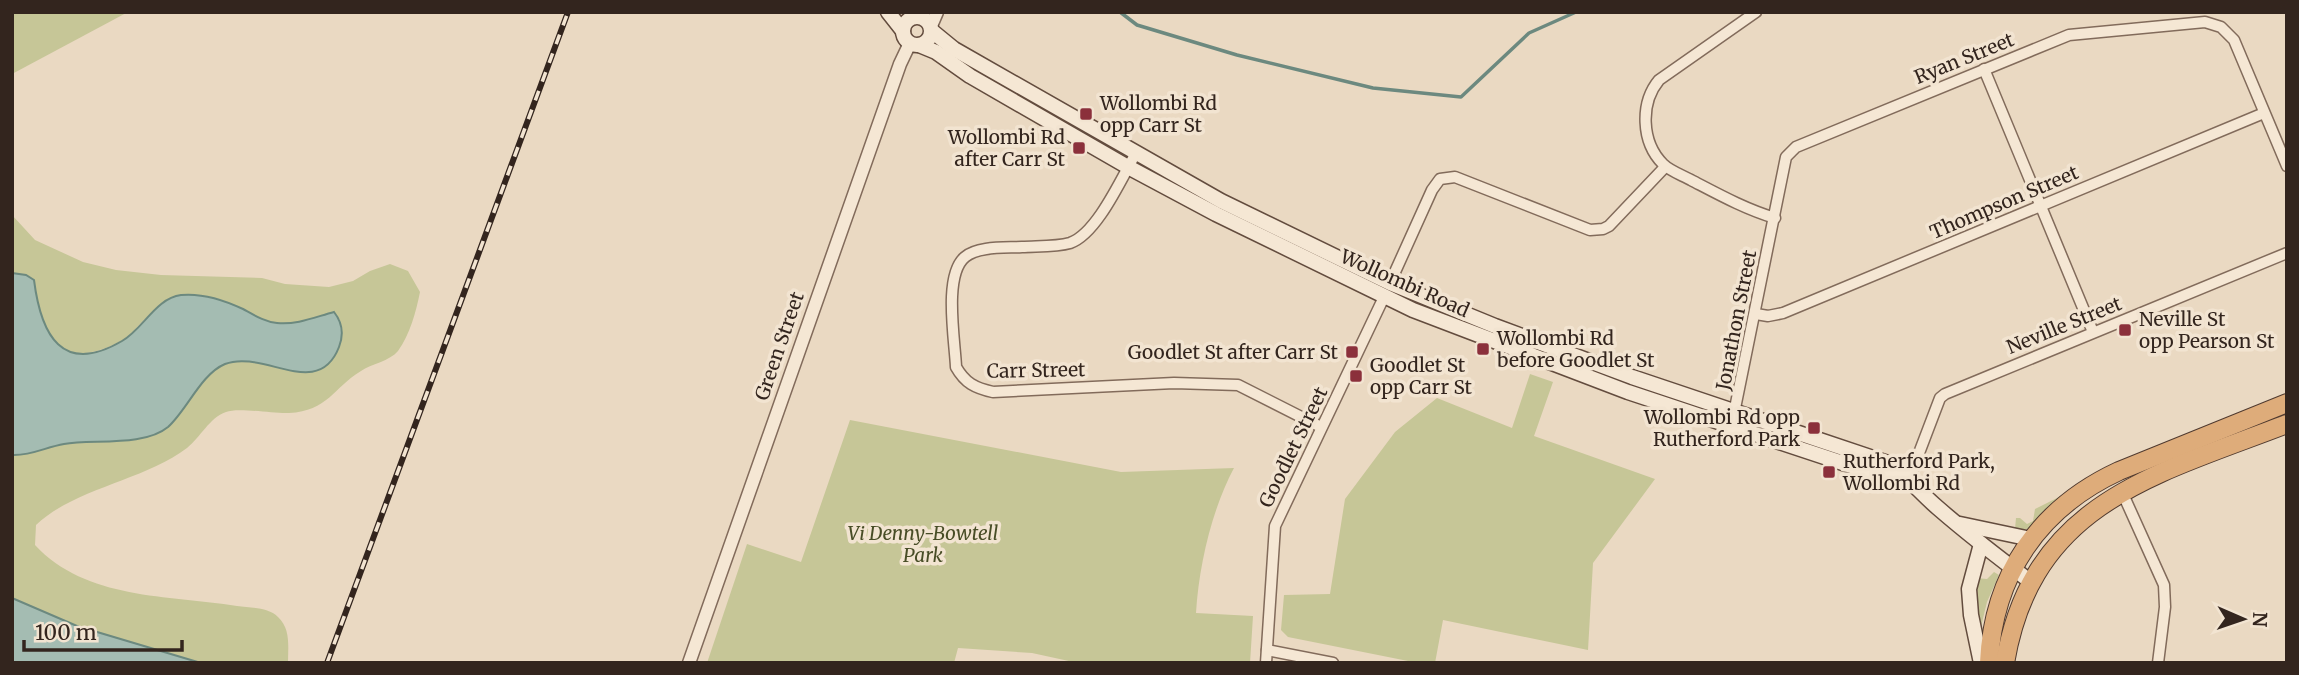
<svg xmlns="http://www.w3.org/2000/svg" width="2299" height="675" font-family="Merriweather,serif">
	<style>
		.green { fill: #c6c697 }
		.water { fill: #a4bcb2; stroke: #6c897f; stroke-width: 2 }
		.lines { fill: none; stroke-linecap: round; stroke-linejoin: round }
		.stream { stroke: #6c897f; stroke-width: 3.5 }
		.minor-casing { stroke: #826b5b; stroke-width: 13 }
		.tertiary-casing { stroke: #826b5b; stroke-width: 15 }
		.secondary-casing { stroke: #634c3e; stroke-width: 17 }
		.trunk-casing { stroke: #503a2f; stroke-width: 20 }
		.minor { stroke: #f5e7d4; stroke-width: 10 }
		.tertiary { stroke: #f5e7d4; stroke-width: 12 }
		.secondary { stroke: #f5e7d4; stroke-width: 14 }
		.trunk { stroke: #deac7a; stroke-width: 18 }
		.rail-casing { stroke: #33251e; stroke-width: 6 }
		.rail { stroke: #f2e4d1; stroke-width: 3.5; stroke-dasharray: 10; stroke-linecap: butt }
		.poi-dot { fill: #8b303b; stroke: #f2e4d1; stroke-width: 2.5 }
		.labels { text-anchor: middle; stroke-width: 7; stroke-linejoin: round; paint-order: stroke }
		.street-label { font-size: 19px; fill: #33251e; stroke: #f2e4d1 }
		.poi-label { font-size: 19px; fill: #33251e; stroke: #f2e4d1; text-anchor: start }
		.park-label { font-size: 19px; font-style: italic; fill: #484d26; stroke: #f2e4d1 }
	</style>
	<rect width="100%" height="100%" fill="#ead9c2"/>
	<g class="green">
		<polygon points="12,12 128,12 12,74"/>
		<polygon points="955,54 1119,151 1117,155 971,73"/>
		<path d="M 12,215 L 35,240 L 83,262 L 116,270 L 161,275 L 262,278 L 285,284 L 329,287 L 353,281 L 370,271 L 390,264 L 408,271 L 420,292 C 416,312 410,334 398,351 C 390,361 371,364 361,371 C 333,388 328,411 289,413 C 274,414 238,407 226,412 C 209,418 201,437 187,448 C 143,481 75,488 36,525 L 35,545 C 86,600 168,595 237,606 C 250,608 268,607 278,617 C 291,629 288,647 288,663 L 201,663 L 77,626 L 12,598 L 12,455 C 31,456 47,446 65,444 C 99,439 141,447 170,425 C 184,409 207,370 226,363 C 247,357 283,368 304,372 L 342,332 L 340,320 L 334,312 L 296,324 L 275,323 L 255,317 L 225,301 L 182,295 C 170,303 156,310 145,319 C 137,326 131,336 121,341 C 58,374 42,335 34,280 L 26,275 L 12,273 Z"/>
		<polygon points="1530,374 1553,382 1534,436 1655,479 1593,563 1588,650 1443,620 1435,663 1418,663 1288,637 1281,630 1284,595 1330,594 1345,499 1395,432 1437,398 1512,428"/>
		<path d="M 850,420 L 1121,472 L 1234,468 C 1212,509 1199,565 1196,613 L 1253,616 L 1250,663 L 1078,663 L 1032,653 L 958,648 L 954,663 L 707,663 L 747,544 L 801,562 Z"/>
		<polygon points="2061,496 2028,529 2015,529 2016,518 2020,518 2027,524 2033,521 2035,509"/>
		<polygon points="1994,572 1999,575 1987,602 1979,635 1974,601 1976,578 1987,579"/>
	</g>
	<g class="water">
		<path d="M 12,273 L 26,275 L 34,280 C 41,335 62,376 122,341 C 143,329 156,298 181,295 C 202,293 224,300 243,309 C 254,315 265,322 277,323 C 297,325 315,317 334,312 C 342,322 344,334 339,347 C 318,401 264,349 225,364 C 201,374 187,410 168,427 C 144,447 93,439 64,444 C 46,447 31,456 12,455 Z"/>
		<polygon points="12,598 77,626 201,663 12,663"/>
	</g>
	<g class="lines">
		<polyline class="stream" points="1120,12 1137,25 1237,55 1373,88 1461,97 1529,33 1576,12"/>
		<g class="minor-casing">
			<g id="minor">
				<path d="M 1756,12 L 1659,80 C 1640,103 1641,142 1663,164 C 1670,171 1682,175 1691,180 C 1718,194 1745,209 1775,218"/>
				<polyline points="1984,69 2093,332"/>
				<path d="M 1136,153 C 1122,177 1097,234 1070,243 C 1056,247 1037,246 1022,247 C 1005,248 978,246 965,257 C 943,275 955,341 956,367 C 965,383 975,388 993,392 L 1174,383 L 1238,385 L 1321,427"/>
				<polyline points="1390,283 1432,190 1440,179 1455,177 1590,230 1603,229 1609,226 1665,167"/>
				<polyline points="1756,314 1768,316 1783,313 2264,113"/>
				<polyline points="1731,428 1786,157 1796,147 2069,35 2205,22 2221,27 2234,40 2287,166"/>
				<polyline points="1908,482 1940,398 1945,394 2287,253"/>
				<polyline points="2122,492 2164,585 2165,607 2158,663"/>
				<polyline points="1267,650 1333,663"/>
				<polyline points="1266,663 1275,526 1384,297"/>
			</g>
		</g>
		<g class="tertiary-casing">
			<g id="tertiary">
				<polyline points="917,17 921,12"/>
				<polyline points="931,26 937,12"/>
				<polyline points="689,663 900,64 910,43"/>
			</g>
		</g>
		<g class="secondary-casing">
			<g id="secondary">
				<polyline points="888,12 903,31"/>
				<circle cx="917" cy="31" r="14"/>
				<path d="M 932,31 L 954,49 L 1221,201 L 1390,283 L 1495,326 L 1632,377 L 1885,462 C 1905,473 1920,493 1938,508 C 1968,534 1999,558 2031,582"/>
				<polyline points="919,45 936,52 970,76 1128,167 1216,214 1413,310 1628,392 1888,478 1908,482"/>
				<polyline points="1960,524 2031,539"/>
				<polyline points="1981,663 1971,615 1969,589 1981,544"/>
			</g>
		</g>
		<g class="trunk-casing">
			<g id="trunk">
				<path d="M 1989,663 C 1993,575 2039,508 2119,471 L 2287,403"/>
				<path d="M 2005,663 C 2032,502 2155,475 2287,424"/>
			</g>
		</g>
		<use href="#minor" class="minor"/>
		<use href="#tertiary" class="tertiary"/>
		<use href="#secondary" class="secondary"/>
		<use href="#trunk" class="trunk"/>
		<g class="rail-casing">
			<polyline id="rail" points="327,663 568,12"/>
		</g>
		<use href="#rail" class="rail"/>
	</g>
	<g class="poi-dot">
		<rect x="1079" y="107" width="14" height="14" rx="3.5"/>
		<rect x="1072" y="141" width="14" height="14" rx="3.5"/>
		<rect x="2118" y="323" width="14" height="14" rx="3.5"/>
		<rect x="1476" y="342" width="14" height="14" rx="3.5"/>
		<rect x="1345" y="345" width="14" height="14" rx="3.5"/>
		<rect x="1349" y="369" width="14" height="14" rx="3.5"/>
		<rect x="1807" y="421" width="14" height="14" rx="3.5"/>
		<rect x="1822" y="465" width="14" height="14" rx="3.5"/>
	</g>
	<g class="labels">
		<g class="street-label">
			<text transform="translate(1964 58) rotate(-22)" y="7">Ryan Street</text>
			<text transform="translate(2004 202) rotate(-23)" y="7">Thompson Street</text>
			<text transform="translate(1405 283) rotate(24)" y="7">Wollombi Road</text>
			<text transform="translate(1736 320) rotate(-79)" y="7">Jonathon Street</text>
			<text transform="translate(2064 325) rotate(-22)" y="7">Neville Street</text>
			<text transform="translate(779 346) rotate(-71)" y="7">Green Street</text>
			<text transform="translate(1036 370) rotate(-1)" y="7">Carr Street</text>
			<text transform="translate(1293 447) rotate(-64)" y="7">Goodlet Street</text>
		</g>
		<g class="poi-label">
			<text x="1100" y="110">Wollombi Rd<tspan x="1100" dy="22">opp Carr St</tspan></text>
			<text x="1065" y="144" text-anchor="end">Wollombi Rd<tspan x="1065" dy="22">after Carr St</tspan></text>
			<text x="2139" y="326">Neville St<tspan x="2139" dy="22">opp Pearson St</tspan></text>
			<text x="1497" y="345">Wollombi Rd<tspan x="1497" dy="22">before Goodlet St</tspan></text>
			<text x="1338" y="359" text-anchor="end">Goodlet St after Carr St</text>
			<text x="1370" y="372">Goodlet St<tspan x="1370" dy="22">opp Carr St</tspan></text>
			<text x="1800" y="424" text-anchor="end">Wollombi Rd opp<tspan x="1800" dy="22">Rutherford Park</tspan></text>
			<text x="1843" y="468">Rutherford Park,<tspan x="1843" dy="22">Wollombi Rd</tspan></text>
		</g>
		<g class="park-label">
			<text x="923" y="540">Vi Denny-Bowtell<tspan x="923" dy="22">Park</tspan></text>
		</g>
	</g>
	<rect width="2299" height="675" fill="none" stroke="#33251e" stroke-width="28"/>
	<g transform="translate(2243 619) rotate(92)" stroke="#f2e4d1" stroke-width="5" paint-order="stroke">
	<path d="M0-5L12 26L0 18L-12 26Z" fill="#33251e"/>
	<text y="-10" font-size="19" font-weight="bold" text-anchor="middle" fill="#33251e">N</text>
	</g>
	<path d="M24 640v10h158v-10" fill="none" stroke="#33251e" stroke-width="3.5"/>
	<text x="35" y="640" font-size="21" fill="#33251e" stroke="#f2e4d1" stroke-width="5" paint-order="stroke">100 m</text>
</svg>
